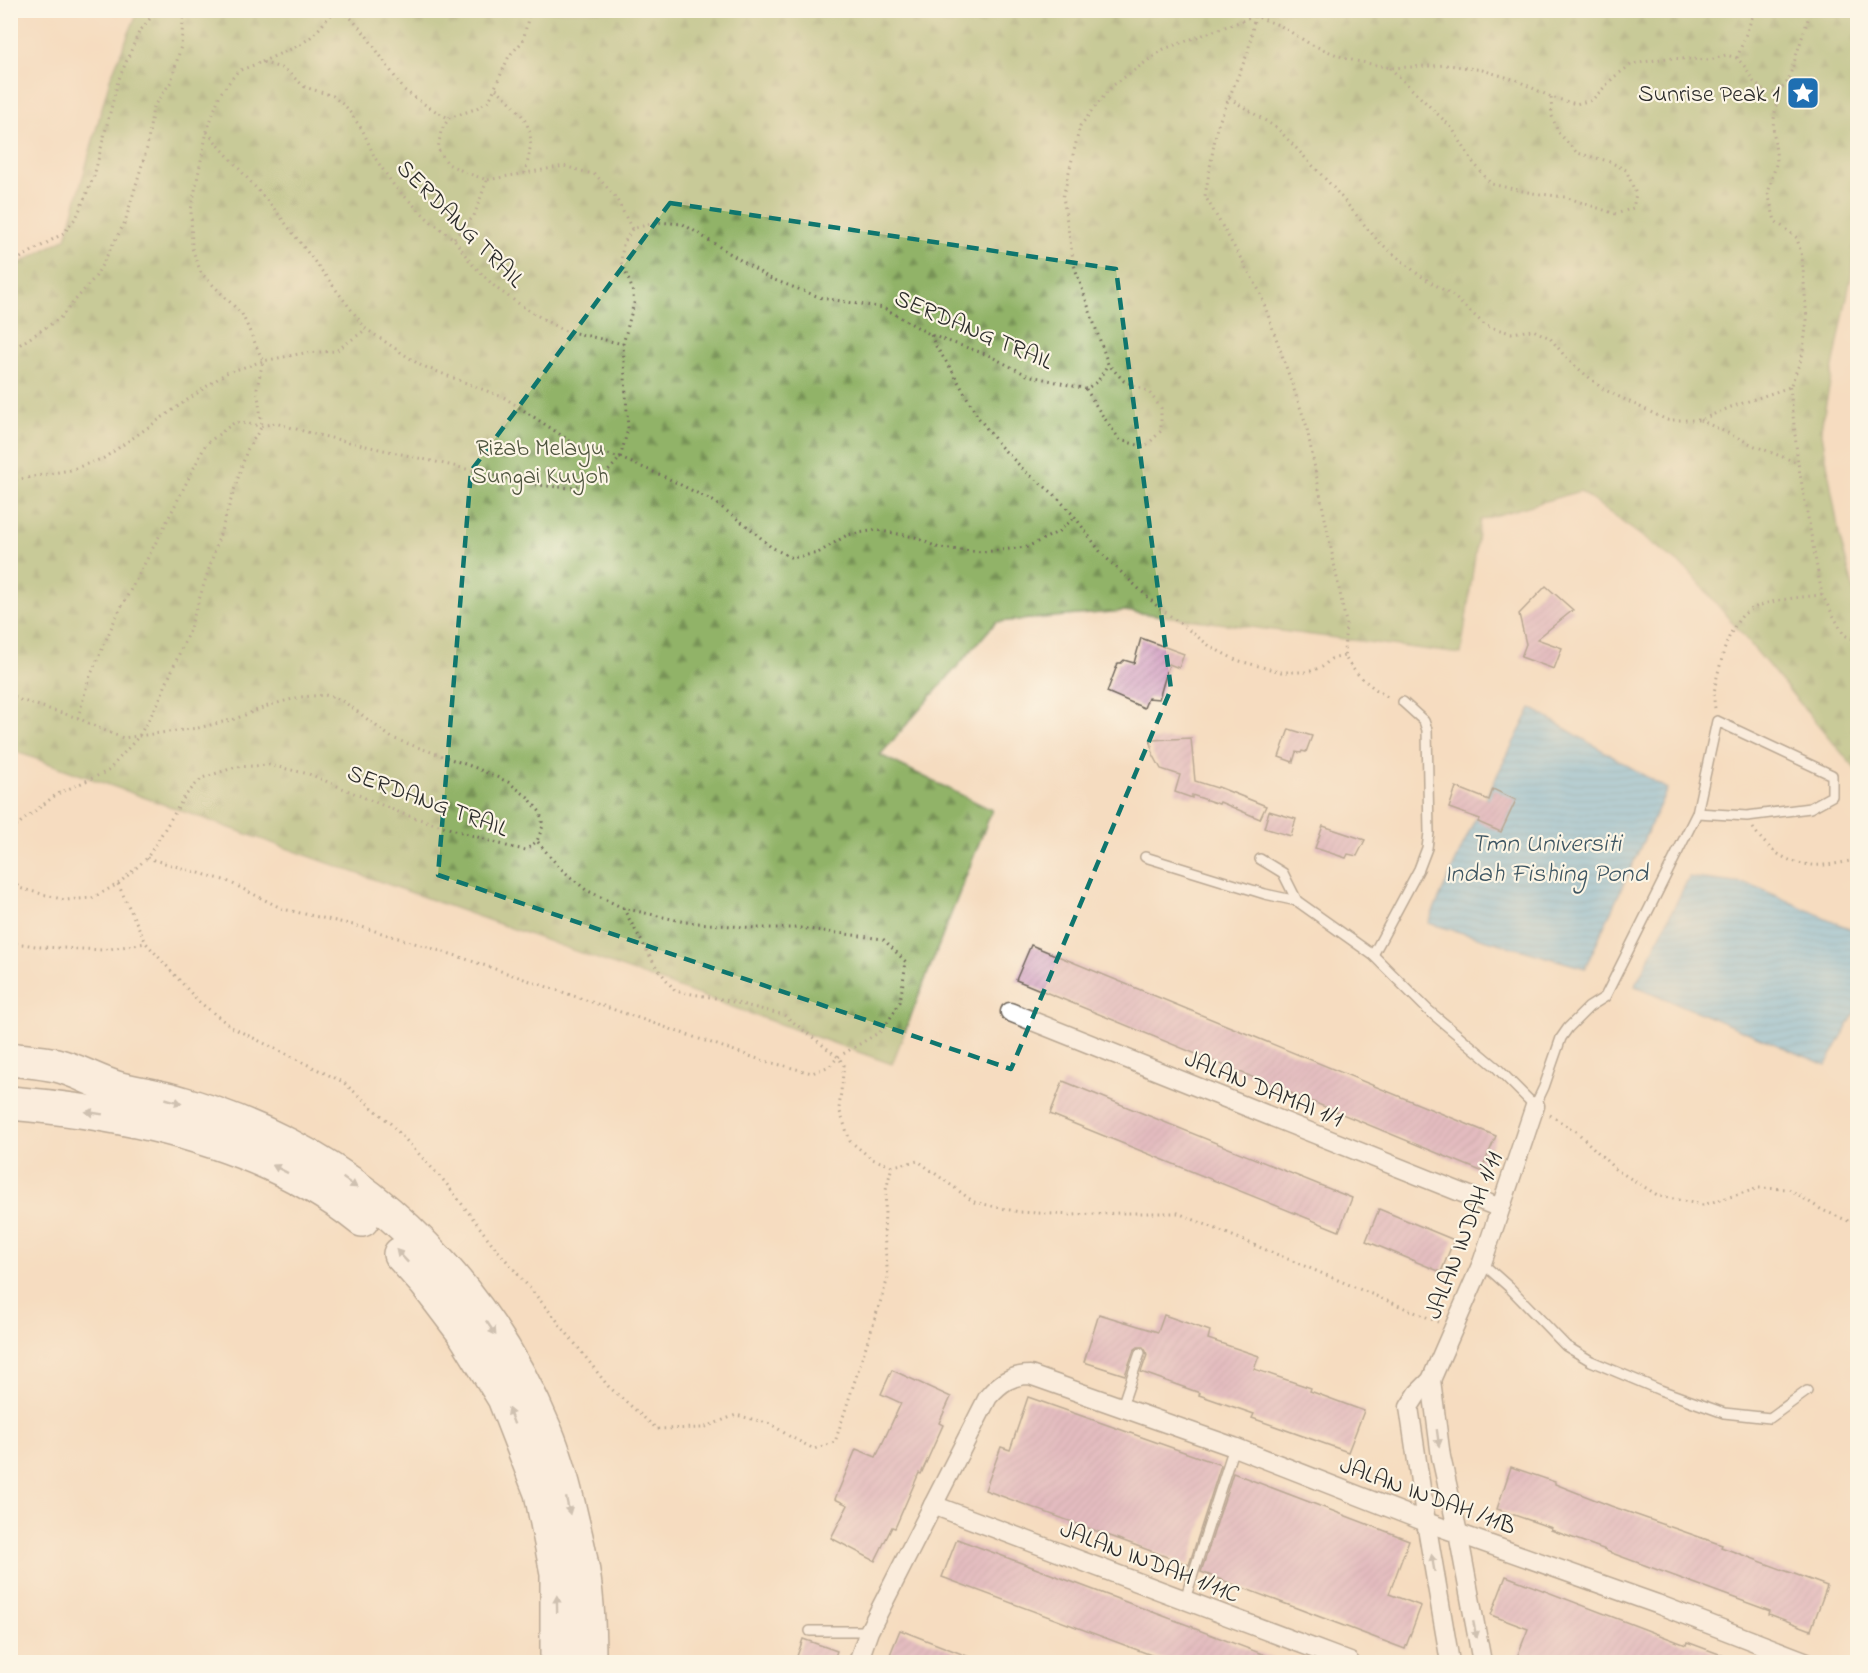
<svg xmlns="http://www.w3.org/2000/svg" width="1868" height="1673" font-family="'Indie Flower',sans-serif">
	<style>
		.forest { fill: url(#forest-firs); stroke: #5e6f4a; stroke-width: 1.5 }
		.water { fill: url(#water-rules); stroke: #4b7488; stroke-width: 1.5 }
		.building { fill: url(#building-hatch) }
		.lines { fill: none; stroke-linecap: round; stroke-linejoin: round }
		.service-casing { stroke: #72695f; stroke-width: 12 }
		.minor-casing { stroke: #72695f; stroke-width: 21 }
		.motorway-casing { stroke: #72695f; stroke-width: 36 }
		.path { stroke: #72695f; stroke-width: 3; stroke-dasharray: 1.5 4.5; stroke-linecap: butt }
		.service { stroke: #fff; stroke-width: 9 }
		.minor { stroke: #fff; stroke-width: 18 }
		.motorway { stroke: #fff; stroke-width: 33 }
		.oneway { fill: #a0a0a0 }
		.marked { fill: none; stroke: #0f766e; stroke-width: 4.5; stroke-dasharray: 12 8; stroke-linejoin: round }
		.labels { text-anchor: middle; stroke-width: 4.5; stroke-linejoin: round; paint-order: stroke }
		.poi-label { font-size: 24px; fill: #2b2b2b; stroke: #fcf5e5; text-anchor: end }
		.street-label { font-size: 24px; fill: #2b2b2b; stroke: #fcf5e5 }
		.park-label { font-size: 24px; fill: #4e543e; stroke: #fcf5e5 }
		.water-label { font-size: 26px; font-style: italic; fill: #3e5663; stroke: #fcf5e5 }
	</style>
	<defs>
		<pattern id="forest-firs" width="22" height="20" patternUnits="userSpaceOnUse" patternTransform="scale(1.5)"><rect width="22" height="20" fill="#91b368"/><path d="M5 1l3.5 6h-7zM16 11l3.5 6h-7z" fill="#779256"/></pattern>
		<pattern id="water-rules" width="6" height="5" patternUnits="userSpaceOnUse" patternTransform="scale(1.5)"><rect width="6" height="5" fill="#6bbce6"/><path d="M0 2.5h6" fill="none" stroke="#5899bb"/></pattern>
		<pattern id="building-hatch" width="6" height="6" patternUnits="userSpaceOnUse" patternTransform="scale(1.5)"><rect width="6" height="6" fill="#cc93c0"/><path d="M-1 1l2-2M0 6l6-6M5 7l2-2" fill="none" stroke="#a6789c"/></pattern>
	</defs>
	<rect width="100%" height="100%" fill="#fcf5e5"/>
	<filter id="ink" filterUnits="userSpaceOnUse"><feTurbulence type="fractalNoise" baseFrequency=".0167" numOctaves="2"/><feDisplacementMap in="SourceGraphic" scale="12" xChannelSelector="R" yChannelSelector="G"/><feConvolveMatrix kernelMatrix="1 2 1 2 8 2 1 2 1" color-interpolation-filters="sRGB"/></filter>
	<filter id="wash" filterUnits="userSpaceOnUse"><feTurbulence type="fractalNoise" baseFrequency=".008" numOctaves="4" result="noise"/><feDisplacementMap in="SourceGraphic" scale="24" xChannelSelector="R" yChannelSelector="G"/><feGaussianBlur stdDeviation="1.35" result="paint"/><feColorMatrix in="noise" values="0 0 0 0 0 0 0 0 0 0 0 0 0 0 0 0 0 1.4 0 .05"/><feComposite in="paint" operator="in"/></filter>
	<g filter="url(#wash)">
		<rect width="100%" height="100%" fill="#f5dcc0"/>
		<polygon class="forest" points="138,11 1857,11 1857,247 1821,428 1840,539 1857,601 1857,771 1689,571 1580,491 1480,520 1461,654 1124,611 996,622 880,755 992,810 892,1064 11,750 11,268 66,238 110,79"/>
		<g class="water">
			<polygon points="1531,708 1667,789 1585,968 1428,923 1474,821"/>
			<polygon points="1689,877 1752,885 1857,932 1857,1009 1826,1065 1635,986"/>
		</g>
		<g id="blocks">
			<g class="building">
				<polygon points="1546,586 1573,610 1537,639 1562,648 1554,669 1521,657 1526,644 1519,614"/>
				<polygon points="1141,638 1184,654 1179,668 1169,664 1159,699 1148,698 1144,708 1107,692 1118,663 1121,663 1124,660 1134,663"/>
				<polygon points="1289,729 1312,736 1306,752 1302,751 1301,753 1296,752 1293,762 1279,757"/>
				<polygon points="1191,738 1195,781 1217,788 1218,787 1266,806 1260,819 1220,802 1219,804 1192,795 1192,798 1175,792 1180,775 1161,769 1153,754 1151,740"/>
				<polygon points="1456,787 1489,800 1493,789 1516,800 1501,832 1478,822 1480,819 1449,808"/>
				<polygon points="1269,811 1296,819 1291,836 1264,828"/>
				<polygon points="1323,826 1365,840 1357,856 1348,854 1346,858 1315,848"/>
				<polygon points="1031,945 1496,1136 1481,1171 1016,980"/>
				<polygon points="1063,1081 1352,1198 1339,1231 1050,1114"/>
				<polygon points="1379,1209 1454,1240 1441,1272 1366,1241"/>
				<polygon points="1099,1314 1158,1332 1164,1315 1210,1331 1208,1339 1259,1356 1254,1369 1311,1388 1310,1391 1364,1411 1348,1452 1252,1418 1254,1414 1199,1395 1200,1393 1141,1372 1147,1355 1146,1351 1143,1347 1138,1347 1134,1350 1125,1375 1084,1362"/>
				<polygon points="892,1370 951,1397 939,1423 943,1425 921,1474 919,1473 895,1528 892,1527 875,1561 831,1538 848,1505 835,1499 856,1449 876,1457 901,1403 881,1394"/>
				<polygon points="1028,1397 1221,1465 1189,1565 985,1490 1001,1447 1010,1450"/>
				<polygon points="1511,1467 1555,1482 1555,1484 1611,1506 1722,1545 1721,1547 1827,1586 1811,1630 1769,1614 1770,1611 1606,1551 1606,1550 1551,1530 1552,1528 1497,1509"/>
				<polygon points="1233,1473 1409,1540 1389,1594 1421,1606 1405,1649 1201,1572"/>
				<polygon points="957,1539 1193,1627 1193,1628 1281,1661 1281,1662 1170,1662 942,1577"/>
				<polygon points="1506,1576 1686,1645 1687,1642 1738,1661 1738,1662 1515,1662 1528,1629 1491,1615"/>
				<polygon points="900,1630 980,1661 979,1662 887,1662"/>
				<polygon points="803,1639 837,1651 833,1662 795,1662"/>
			</g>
		</g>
	</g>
	<g filter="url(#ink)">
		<use href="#blocks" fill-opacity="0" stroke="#72695f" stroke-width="1.5"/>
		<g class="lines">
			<g class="service-casing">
				<g id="service">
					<polyline points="1145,857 1265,894 1297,901"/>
					<polyline points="1260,859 1283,873 1297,901 1373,955 1428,1010 1496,1067 1535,1106 1544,1087 1561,1038 1568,1028 1589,1007 1605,997 1697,813 1717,721 1832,775 1832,796 1810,808 1747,816 1697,813"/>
					<polyline points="1373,955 1419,869 1427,848 1429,833 1427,730 1424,721 1403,702"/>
					<polyline points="1482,1263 1509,1287 1566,1346 1591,1361 1660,1390 1724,1413 1770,1418 1807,1391"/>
					<polyline points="1121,1409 1140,1353"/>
					<polyline points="1185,1599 1234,1447"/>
					<polyline points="810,1631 869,1631"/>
				</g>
			</g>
			<g class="minor-casing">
				<g id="minor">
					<polyline points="1010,1012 1500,1208"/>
					<polyline points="1431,1380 1441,1457 1458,1533 1482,1662"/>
					<polyline points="933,1505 1350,1662"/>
					<path d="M 858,1662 L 869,1631 L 988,1397 C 1000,1383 1011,1375 1030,1375 L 1234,1447 L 1426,1522 L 1657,1604 L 1807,1662"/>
					<polyline points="1450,1662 1426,1522 1409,1407 1418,1393 1431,1380 1482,1263 1535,1106"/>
				</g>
			</g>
			<g class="motorway-casing">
				<g id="motorway">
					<path d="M 10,1059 C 26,1061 41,1062 56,1065 C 77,1070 96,1082 117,1088 C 135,1093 153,1095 171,1100 C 211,1111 251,1126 288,1145 C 405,1205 496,1311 546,1432 C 556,1456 563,1482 569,1507 C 573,1525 578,1543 581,1561 C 588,1595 589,1629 589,1662"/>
					<path d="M 10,1103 C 131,1113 266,1142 362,1220"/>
					<polyline points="400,1254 426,1283 464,1333 504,1398 541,1493 557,1573 557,1662"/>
				</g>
			</g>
			<g class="path">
				<polyline points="530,10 523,41 509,56 489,101 475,109 449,118 441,131 438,149 448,164 467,173 487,180 564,166 596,175 616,198 632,229"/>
				<polyline points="1250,10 1255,16 1281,26 1310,44 1347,59 1390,68 1449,65 1482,70 1516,80 1551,97 1576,104 1592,100 1614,77 1632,64 1667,58 1710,60 1726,55 1737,58 1746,68 1754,82 1765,92 1778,93 1788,81 1811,10"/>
				<path d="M 1255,16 L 1248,52 L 1217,127 L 1205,196 L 1260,292 L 1306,424 L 1346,623 C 1346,631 1343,650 1345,656 C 1351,672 1376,691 1390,698"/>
				<polyline points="1737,58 1755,10"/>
				<path d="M 262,62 C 279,53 299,48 313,35 C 322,27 325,19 336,11 L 349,16 L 366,35 L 404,90 L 427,106 L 448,118"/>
				<polyline points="1390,68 1452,128 1473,162 1491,184 1532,193 1565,197 1616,214 1633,208 1636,194 1626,170 1608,161 1577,153 1558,132 1552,116 1551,97"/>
				<path d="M 496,89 C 508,99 525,115 529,130 C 533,143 528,160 525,173"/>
				<polyline points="1229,98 1277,128 1332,186 1378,241 1419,275 1452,295 1486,326 1511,333 1533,330 1550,338 1568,360 1603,389 1667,420 1700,420 1731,407 1790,387 1802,357 1807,320 1802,257 1797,238 1775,221 1768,193 1777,161 1773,126 1778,93"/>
				<polyline points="207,132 276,211 366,329 420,365 505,398 573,443 620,458 661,475 713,501 751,529 771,547 792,558 818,553 847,535 876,530 915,537 939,548 983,552 1027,547 1058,532 1075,517"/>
				<polyline points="454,238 474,216 487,180"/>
				<polyline points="10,264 64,233 77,216 94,176 118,81 139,32 157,10"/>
				<polyline points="931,335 935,345 951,369 978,417 1000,446 1026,472 1054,494 1075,517 1102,554 1156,605 1211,647 1236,660 1281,672 1308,672 1322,667 1331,659 1345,656"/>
				<polyline points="10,351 60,318 96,276 125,222 147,148 153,107 171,82 181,46 184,10"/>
				<polyline points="1790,387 1798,463 1822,595 1844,635 1858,641"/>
				<polyline points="1086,389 1100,412 1120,440 1145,447 1161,431 1161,408 1148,391 1124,381 1108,364 1074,265 1063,197 1080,126 1112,86 1164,49 1255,16 1262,10"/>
				<polyline points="1700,420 1755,446 1798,463"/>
				<polyline points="10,481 70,470 104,458 226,373 263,361 304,353 336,351 365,330"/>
				<polyline points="10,693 20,700 78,718 103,730 123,738 198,728 235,719 270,705 300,697 325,695 339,699 350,706 392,738 476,768 508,782 528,797 540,812 543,826 537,841 526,850 510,847 403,814 309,774 269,765 236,767 202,778 185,796 147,858 118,884 92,898 65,900 19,888 10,876"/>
				<path d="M 1715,708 C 1712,692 1717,677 1721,662 C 1725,645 1731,629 1742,616 C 1757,600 1801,597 1822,595"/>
				<polyline points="78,718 88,681 116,617 162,531 206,444 235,422 262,426 275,423 314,434 536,485 570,488 602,478 620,458 628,429 623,344 634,303 632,288 621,262 623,245 632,229 657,222 683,224 769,278 822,298 884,308 931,335 988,355 1027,375 1086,389 1098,381 1108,364"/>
				<path d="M 1753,828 C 1780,868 1813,871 1858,859"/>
				<polyline points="10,837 17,825 57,794 108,771 139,736 157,705 189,631 247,450 262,426 257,388 263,361 242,314 201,273 192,248 191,210 207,131 220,94 238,71 262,62 284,69 305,87 333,96 347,108 363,131 375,158 395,187 430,221 454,239 471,263 496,288 528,310 562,330 623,344"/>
				<polyline points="147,858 227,881 283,909 362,927 457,956 761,1060 812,1073 830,1066 838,1057 883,1030 900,1002 906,962 883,939 800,928 756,928 685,922 623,908 586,890 559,867 537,841"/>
				<polyline points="118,884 146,943 198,1001 233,1028 343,1082 390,1123 445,1182 494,1246 555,1318 608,1386 657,1429 703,1428 736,1415 771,1424 789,1436 814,1449 835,1442 888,1278 884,1234 886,1190 892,1166 918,1161 974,1202 1019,1212 1072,1215 1120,1213 1178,1213 1438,1322"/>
				<polyline points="10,894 19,888"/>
				<polyline points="623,908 655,965 675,991 721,999 784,1015 838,1057 844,1065 839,1109 850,1141 872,1159 892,1166"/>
				<polyline points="10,942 41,947 103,950 146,943"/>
				<polyline points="1550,1115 1578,1133 1615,1169 1659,1196 1703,1205 1759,1188 1789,1189 1822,1210 1851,1222 1858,1222"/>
			</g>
			<use href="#service" class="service"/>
			<use href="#minor" class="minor"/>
			<use href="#motorway" class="motorway"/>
		</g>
		<defs><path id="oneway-solid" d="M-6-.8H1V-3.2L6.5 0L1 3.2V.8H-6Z" transform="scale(1.5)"/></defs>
		<g class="oneway">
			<use href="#oneway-solid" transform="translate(174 1101) rotate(16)"/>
			<use href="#oneway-solid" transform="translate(94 1113) rotate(-171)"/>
			<use href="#oneway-solid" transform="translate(280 1169) rotate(-153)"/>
			<use href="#oneway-solid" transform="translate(350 1183) rotate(35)"/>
			<use href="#oneway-solid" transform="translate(402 1256) rotate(-133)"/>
			<use href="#oneway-solid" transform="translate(491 1328) rotate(56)"/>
			<use href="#oneway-solid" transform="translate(511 1416) rotate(-111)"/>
			<use href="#oneway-solid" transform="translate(1438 1438) rotate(82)"/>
			<use href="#oneway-solid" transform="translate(568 1506) rotate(77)"/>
			<use href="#oneway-solid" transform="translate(1433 1563) rotate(-100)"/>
			<use href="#oneway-solid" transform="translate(557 1604) rotate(-91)"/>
			<use href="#oneway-solid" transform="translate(1475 1630) rotate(78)"/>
		</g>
	</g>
	<path d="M0 0H1868V1673H0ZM 670,203 L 1116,269 L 1171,689 L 1011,1069 L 438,875 L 471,471 Z" fill="#f5dcc0" fill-opacity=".55" fill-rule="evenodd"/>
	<path class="marked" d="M 670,203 L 1116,269 L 1171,689 L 1011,1069 L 438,875 L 471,471 Z"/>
	<defs>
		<g id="sight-square" transform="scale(1.725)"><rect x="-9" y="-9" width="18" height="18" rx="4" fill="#1f6fb2" stroke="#fcf5e5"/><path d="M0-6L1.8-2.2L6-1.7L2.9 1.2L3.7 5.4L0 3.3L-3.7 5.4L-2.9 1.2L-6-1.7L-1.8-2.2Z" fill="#fff"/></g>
	</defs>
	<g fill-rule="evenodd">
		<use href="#sight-square" x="1803" y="93"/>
	</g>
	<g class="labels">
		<g class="poi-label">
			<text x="1780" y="101">Sunrise Peak 1</text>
		</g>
		<g class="street-label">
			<text transform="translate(461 223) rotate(45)" y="8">SERDANG TRAIL</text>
			<text transform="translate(974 329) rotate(23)" y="8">SERDANG TRAIL</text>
			<text transform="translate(428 800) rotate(20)" y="8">SERDANG TRAIL</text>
			<text transform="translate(1264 1088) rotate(22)" y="8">JALAN DAMAI 1/1</text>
			<text transform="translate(1463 1235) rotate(-69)" y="8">JALAN INDAH 1/11</text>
			<text transform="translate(1428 1495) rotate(20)" y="8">JALAN INDAH /11B</text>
			<text transform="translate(1150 1561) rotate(21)" y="8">JALAN INDAH 1/11C</text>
		</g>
		<g class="park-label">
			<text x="540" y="455">Rizab Melayu<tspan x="540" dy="28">Sungai Kuyoh</tspan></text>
		</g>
		<g class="water-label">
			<text x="1546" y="851">Tmn Universiti<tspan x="1546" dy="30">Indah Fishing Pond</tspan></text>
		</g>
	</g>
	<rect width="1868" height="1673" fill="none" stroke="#fcf5e5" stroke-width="36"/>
</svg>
